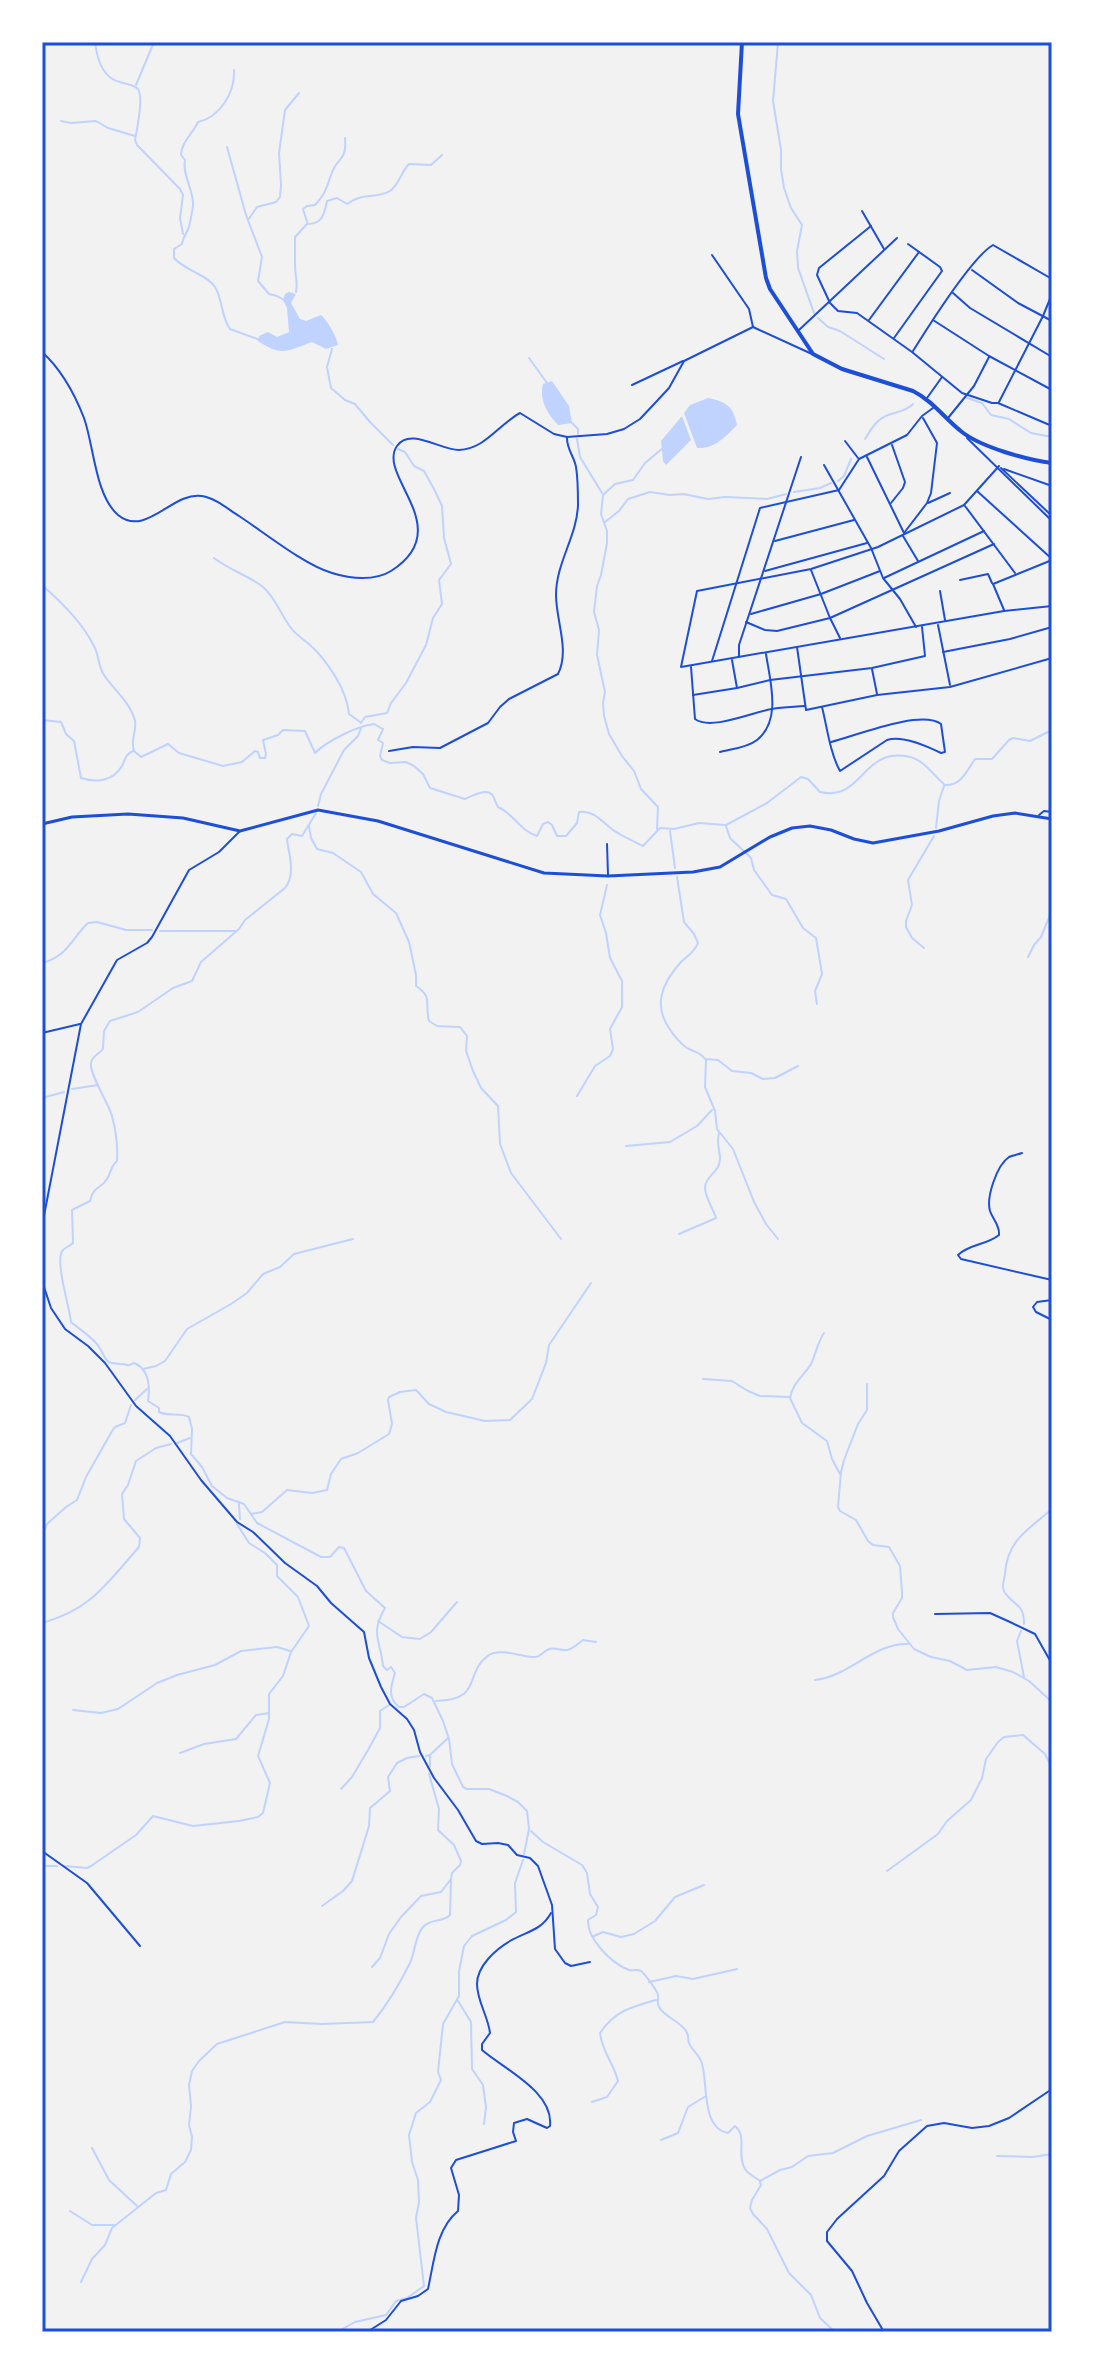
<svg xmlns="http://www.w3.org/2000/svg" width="1094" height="2374" font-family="'PT Sans',sans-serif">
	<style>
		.water { fill: #bfd3fe }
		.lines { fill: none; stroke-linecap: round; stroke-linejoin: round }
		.stream { stroke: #bfd3fe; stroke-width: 2 }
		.minor { stroke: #1d4ed8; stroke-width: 2 }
		.secondary { stroke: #1d4ed8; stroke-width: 3 }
		.primary { stroke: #1d4ed8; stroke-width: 4 }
		.neatline { fill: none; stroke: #1d4ed8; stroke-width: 3 }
	</style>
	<rect width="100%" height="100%" fill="#f2f2f2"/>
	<g class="water">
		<path d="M 289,292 L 296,294 L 291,303 L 300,319 L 306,321 L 321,315 C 327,320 337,337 338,345 L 326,349 L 312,342 C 287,351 282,357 258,341 L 259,336 L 268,332 L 277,337 L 289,332 L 287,308 L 283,300 L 285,294 Z"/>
		<path d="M 552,381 L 569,406 L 572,423 L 558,425 C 547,413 539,400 543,384 Z"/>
		<path d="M 708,398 C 727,402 733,406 737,425 C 725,437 715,449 697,448 L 684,413 L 690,405 Z"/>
		<polygon points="682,416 691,440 666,465 663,461 661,441"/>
	</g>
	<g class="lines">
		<g class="stream">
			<path d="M 95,42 C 97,59 102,78 120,82 C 126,84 133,84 138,89 C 144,98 137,129 135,140 L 137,145 L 180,189 L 183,195 L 180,218 L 183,234"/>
			<polyline points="778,42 773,101 781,150 781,169 784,188 791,208 802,225 797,251 798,268 814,313"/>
			<path d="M 234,70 C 235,93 220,117 198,122 C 193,133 181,143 181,155 L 185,160 C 182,175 194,190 193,206 C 192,211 191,220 189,226 C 188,232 183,236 182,244 L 174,249 L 174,258 C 184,270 208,275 215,287 C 223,300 221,317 230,329 L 260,340"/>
			<polyline points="136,85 154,42"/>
			<polyline points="61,121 71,123 96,121 108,128 135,136"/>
			<polyline points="227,147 246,215 262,257 258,281 269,294 277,296 284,300"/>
			<polyline points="248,220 257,207 276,202 280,197 281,185 279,153 285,110 299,93"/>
			<path d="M 307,222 L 303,209 L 307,206 L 315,205 C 327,191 325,191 331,175 C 337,156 347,163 345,138"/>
			<path d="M 296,292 C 298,282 295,275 295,265 C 295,255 295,247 295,237 L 307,224 C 323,224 324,214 327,201 L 337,198 L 347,204 C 362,192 377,199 390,191 C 399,185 401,172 409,164 L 431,165 L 442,155"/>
			<polyline points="818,318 828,327 840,331 884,359"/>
			<polyline points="332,349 327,367 331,388 345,400 355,404 370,422 393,445"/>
			<polyline points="529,358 547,383"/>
			<polyline points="967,398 982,403 991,415 1009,419 1031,433 1052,437"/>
			<polyline points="571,422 578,429 578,434"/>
			<polyline points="577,439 580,457 602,493"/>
			<path d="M 865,439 C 871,429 877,419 888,415 C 898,411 905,412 913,404"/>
			<polyline points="838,481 844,476 851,459"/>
			<polyline points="794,492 820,488 831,483"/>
			<polyline points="605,522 619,511 628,499 650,492 670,495 683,494 708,499 725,497 767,499 786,494"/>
			<path d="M 214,558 C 229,570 248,575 263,587 C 275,597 281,615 291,628 C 296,635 303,639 309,644 C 327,660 347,690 349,714 L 360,722"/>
			<path d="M 42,585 C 61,602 82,622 94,646 C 99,655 98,666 104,675 C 113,689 131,703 135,721 C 137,731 130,739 134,751"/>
			<path d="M 42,720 L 61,722 L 66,734 L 74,741 L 81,778 C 97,783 113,781 122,766 C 126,758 125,755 133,751"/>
			<polyline points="361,723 365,717 387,713 391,703 406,683 426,645 433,618 442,604 439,580 451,564 444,538 442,506 434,489 424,471 414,466 405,452 398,449"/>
			<path d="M 134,751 L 141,757 L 168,744 L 179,753 L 223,766 L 242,762 L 255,751 L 258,752 L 260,758 L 265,758 L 266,754 L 263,740 L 278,735 L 283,730 L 305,731 L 315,753 C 327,741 357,726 374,724 L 383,729 L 378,740 L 383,743 L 380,756 L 382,760 L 390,763 L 406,762 L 414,766 L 423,774 L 430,788 C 442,792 453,795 465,799 C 472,796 487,787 493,796 C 495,800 496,804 498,807 C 514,814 520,831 537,836 L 543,824 L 548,822 L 552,825 L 557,836 L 566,836 L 577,823 L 579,812 C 594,810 602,822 613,830 C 620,835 635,842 643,846 L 660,828 L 674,829 L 699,823 L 726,825 L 767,803 L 801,777 L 808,779 L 820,792 C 864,802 861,746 910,757 C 924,760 934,776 945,785"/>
			<path d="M 946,785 C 962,785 967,770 975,759 L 992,759 L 1009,740 L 1013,738 L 1030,741 L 1052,730"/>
			<polyline points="318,806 321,794 344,750 358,736 361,728"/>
			<path d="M 316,813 L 302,836 L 292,834 L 287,839 C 289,855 296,874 285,888 L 245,920 L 239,929 L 201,962 L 192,981 L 173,988 L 138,1012 L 110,1021 L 104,1031 L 103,1049 C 99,1054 92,1056 91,1063 C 89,1074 109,1104 112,1116 C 116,1131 118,1146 117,1161 C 110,1167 112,1171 107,1179 C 100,1190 93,1186 90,1201 L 72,1210 L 73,1243 C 70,1246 66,1247 63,1250 C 54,1259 70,1309 71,1322 C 79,1329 94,1338 99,1347 C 108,1361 103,1363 122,1364 C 132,1365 124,1367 134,1363 C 149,1369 150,1387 148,1401 L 159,1408 L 159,1412 C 170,1417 179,1412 189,1417 L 192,1429 L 191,1454 L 202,1467 L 212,1486 L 227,1498 L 244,1504 L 257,1523 L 321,1557 L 330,1557 L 339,1547 L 344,1548 L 366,1591 L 385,1608 C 370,1634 380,1638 383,1666 L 387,1670 L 391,1667 L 395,1673 C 391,1686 387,1698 399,1707 L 404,1707 L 424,1694 L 432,1698 L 443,1721 L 449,1739 L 452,1764 L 463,1787 L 467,1789 L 489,1789 L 507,1796 L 518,1802 L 527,1811 L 529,1829 L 524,1854"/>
			<path d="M 309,826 L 311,838 L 317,849 L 333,853 L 361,872 L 373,894 L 396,913 L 409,942 L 416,975 L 416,986 C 434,998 424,1004 429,1021 L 437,1026 L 460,1027 L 467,1036 L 466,1051 L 473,1071 L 481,1088 L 498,1106 L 500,1144 L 511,1173 L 561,1239"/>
			<polyline points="726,826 730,838 751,858 754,870 772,895 786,899 803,928 816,938 822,974 815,991 817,1004"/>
			<polyline points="936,828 939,801 944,786"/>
			<polyline points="657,829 658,807 641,789 634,771 622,756 609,734 604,716 603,703 605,692 597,655 599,630 594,612 597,586 601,575 607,543 607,531 601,514 603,495 615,484 633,480 645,463 663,448"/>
			<polyline points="670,831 675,868"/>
			<path d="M 677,877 L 684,922 L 694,934 L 698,943 C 694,953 688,955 681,962 C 662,983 652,1006 671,1031 C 674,1036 684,1047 689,1049 C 697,1053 700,1052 705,1059 L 718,1060 L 732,1071 L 751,1073 L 763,1079 L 775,1078 L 798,1066"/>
			<polyline points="160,931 236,931"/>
			<polyline points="924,948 912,938 906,927 906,921 912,905 908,880 934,836"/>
			<polyline points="1028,957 1034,945 1041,937 1052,910"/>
			<path d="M 42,963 C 68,956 71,939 88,923 L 97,922 L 126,930 L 152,930"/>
			<polyline points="706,1060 705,1087 715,1111 717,1129 733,1149 754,1202 766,1224 778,1239"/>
			<polyline points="72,1089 98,1085"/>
			<polyline points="577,1096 595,1066 610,1056 613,1049 610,1029 622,1007 622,981 610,958 606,933 600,915 607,885"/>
			<polyline points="42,1098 64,1092"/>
			<polyline points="626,1146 670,1142 697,1126 712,1110"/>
			<path d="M 679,1234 L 716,1218 C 713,1208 705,1198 705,1187 C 706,1175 720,1172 720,1159 C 720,1149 716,1144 719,1133"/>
			<path d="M 824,1333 C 817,1343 816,1354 811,1364 C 803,1377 793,1382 790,1398 L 802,1423 L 827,1441 L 832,1459 L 840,1474"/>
			<polyline points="143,1369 156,1366 165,1361 187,1329 231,1304 247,1293 263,1274 280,1267 294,1254 353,1239"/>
			<polyline points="703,1379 732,1381 748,1391 760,1396 789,1397"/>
			<polyline points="867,1384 867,1410 858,1424 844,1460 841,1472 838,1507 840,1511 856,1520 868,1541 873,1545 889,1547 900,1566 902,1592 902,1598 893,1613 893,1617 898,1629 914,1649 931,1657 950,1661 967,1670 996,1667 1013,1672 1029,1681 1052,1702"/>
			<polyline points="135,1400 147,1389"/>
			<polyline points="177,1443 190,1438"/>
			<polyline points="239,1504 240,1519"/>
			<polyline points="251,1514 262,1512 287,1490 312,1493 327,1490 331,1474 341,1459 358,1453 389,1434 392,1424 388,1400 389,1397 400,1392 416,1390 429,1404 446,1412 485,1421 510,1420 532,1399 546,1363 549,1345 591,1283"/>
			<polyline points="42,1535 47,1524 66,1507 77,1500 86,1477 112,1431 115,1427 125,1423 131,1405"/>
			<polyline points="378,1621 402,1637 420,1639 431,1632 457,1602"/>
			<path d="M 42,1623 C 92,1609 106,1584 139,1547 L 140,1538 L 124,1519 L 122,1494 L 128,1485 L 136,1461 L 156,1448 L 171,1444"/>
			<path d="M 1024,1624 C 1024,1603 1015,1607 1005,1593 C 1001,1587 1004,1581 1005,1574 C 1007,1540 1028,1530 1052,1509"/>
			<polyline points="1021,1631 1017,1641 1024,1677"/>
			<path d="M 815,1680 C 850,1676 873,1643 908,1644"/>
			<path d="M 436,1701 C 484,1700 463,1673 489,1655 C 499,1648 520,1656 532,1657 C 541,1658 542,1652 549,1649 C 555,1647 561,1651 567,1650 C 573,1649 579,1643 583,1640 L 596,1642"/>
			<polyline points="73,1710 101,1713 118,1709 157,1683 177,1675 215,1665 241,1651 277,1647 290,1651"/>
			<polyline points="180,1753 204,1744 236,1739 256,1715 269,1713"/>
			<polyline points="426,1756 430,1755 448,1738"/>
			<polyline points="430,1756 430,1766"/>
			<polyline points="341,1789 352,1777 368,1750 380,1728 380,1711 389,1705"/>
			<path d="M 531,1831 L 543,1842 L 582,1865 L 587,1873 L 590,1894 L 598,1907 L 596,1915 L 588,1920 C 587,1939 611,1963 629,1970 C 632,1971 637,1969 641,1971 C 644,1973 658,1992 658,1995 C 659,2003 656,2000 659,2007 C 664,2017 679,2020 686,2031 C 690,2038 687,2036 689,2043 C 692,2051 700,2055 702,2064 C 708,2083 701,2128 728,2133 L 735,2126 C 748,2137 736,2154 745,2169 C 748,2174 755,2177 760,2181"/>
			<polyline points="42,1866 57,1866"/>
			<polyline points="65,1866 87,1868 91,1866 136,1835 153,1816 193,1826 239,1821 258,1817 263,1813 270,1783 258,1756 269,1719 269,1694 283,1676 291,1652 309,1626 298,1597 277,1576 277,1565 265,1553 249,1543 237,1524"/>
			<polyline points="887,1871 938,1834 947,1821 971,1800 982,1778 986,1759 998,1742 1004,1737 1023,1735 1045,1754 1052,1768"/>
			<polyline points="322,1906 343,1891 352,1881 369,1826 370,1808 390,1791 388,1777 397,1763 407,1758 419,1756"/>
			<polyline points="594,1936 603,1932 621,1937 634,1934 655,1921 675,1897 704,1885"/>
			<polyline points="372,1967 380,1958 389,1934 401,1917 421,1896 441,1892 451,1879 452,1873 460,1865 461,1861 454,1845 438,1830 439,1809 429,1774"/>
			<polyline points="649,1982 676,1976 693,1979 737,1969"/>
			<polyline points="458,2001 471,2022 472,2069 483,2085 486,2107 484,2124"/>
			<path d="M 592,2102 L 607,2097 L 618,2081 C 614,2064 602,2052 600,2033 C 615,2011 631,2007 656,2000"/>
			<polyline points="661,2140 678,2133 688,2107 706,2096"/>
			<polyline points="92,2148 109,2180 137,2206"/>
			<polyline points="997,2156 1033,2157 1052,2154"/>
			<polyline points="760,2181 780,2170 792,2167 808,2156 833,2153 867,2136 921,2120"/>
			<polyline points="760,2182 761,2185 752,2200 750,2208 753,2214 767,2229 789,2273 811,2295 820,2318 835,2332"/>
			<polyline points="70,2211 92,2225 114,2225"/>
			<path d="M 81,2282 L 92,2259 L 105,2245 L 112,2228 L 156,2193 L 166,2190 L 171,2174 L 185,2162 L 191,2150 L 192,2137 L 189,2125 L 191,2106 L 189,2085 L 192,2071 L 199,2061 L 217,2044 L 285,2022 L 322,2024 L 373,2022 C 387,2005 400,1983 410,1963 C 415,1952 415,1936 423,1927 C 431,1918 442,1923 450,1915 L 451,1879"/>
			<polyline points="337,2332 355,2322 386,2315 396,2301 407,2298 424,2286 416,2218 419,2202 418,2180 412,2162 409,2135 416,2113 430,2102 441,2080 438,2072 443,2024 459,1996 459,1971 464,1946 472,1936 506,1920 516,1912 515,1883 523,1860"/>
		</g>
		<g class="minor">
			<polyline points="862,211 884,249"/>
			<polyline points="871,226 819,268 817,275 830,303 838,311 857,313 912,352 962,393 992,403 998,403 1052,426"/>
			<polyline points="712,255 749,309 753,327 812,354"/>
			<polyline points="972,270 1018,303 1052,321"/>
			<polyline points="953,293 970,308 1052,357"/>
			<polyline points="869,320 919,252"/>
			<polyline points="933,320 989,356 1052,390"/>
			<polyline points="799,330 897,238"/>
			<polyline points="894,338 942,271 940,267 908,244"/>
			<path d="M 913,351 C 928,327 972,257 993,245 L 1052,279"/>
			<path d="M 42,352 C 61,369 75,395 84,418 C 94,446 95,495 118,515 C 146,538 173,491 202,496 C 215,498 228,509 239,516 C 265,533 303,564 332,573 C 351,579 375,581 391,571 C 458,528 376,476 397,446 C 410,427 440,450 459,450 C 485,449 498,425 520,413 L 554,434 L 567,437 L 607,434 L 624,429 L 640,419 L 656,402 L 669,388 L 684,361 L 753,327"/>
			<polyline points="632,385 683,361"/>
			<polyline points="927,398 942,377"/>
			<polyline points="999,402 1043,316 1052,294"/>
			<polyline points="948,418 974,386 989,357"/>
			<polyline points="967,438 1052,521"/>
			<polyline points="845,441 858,458"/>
			<polyline points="867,457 904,533 927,503 931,493 937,443 923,418"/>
			<polyline points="824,465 871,548 883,578 900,599 916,627"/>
			<polyline points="999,466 964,505 878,547 811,569 697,591 681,667 1004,611 1052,606"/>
			<polyline points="1001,468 1052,516"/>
			<polyline points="1004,469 1052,486"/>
			<polyline points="977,491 1052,559"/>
			<polyline points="891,503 903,488 905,482 892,445"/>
			<polyline points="928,503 950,493"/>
			<polyline points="965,506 1015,573"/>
			<polyline points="903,536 918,561"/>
			<polyline points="775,541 854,520"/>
			<polyline points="811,570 830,618 840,638"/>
			<polyline points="765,571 867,543"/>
			<polyline points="884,578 984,531"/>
			<polyline points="960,580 988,574 992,583"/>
			<polyline points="940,591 945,620"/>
			<polyline points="1004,610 993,584 1052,560"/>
			<polyline points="751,614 821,594 880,571"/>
			<polyline points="746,622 765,630 777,631 830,618 994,544"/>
			<polyline points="938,625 950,685"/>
			<polyline points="797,647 806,710 877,695 950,687 1052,658"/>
			<polyline points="943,652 1010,639 1052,627"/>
			<polyline points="739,657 739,645 801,457"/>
			<polyline points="732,660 737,688"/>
			<polyline points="712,661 760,508 839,490 859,459 907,435 922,416 933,408"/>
			<path d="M 691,667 L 695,719 C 711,731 753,712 772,709 C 783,707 794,707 805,706"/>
			<polyline points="872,669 877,694"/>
			<polyline points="693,695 737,688 770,680 872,668 925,656 922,627"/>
			<path d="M 822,707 C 827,727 830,753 840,771 L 887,740 C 901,735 927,746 941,753 L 945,752 L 941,724 C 921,709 855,736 831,742"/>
			<path d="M 389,751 L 413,747 L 440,748 L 488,723 L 500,707 L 509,699 L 558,674 C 570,650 556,621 556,595 C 556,563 577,536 578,505 C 578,493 578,479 576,467 C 574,456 567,450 567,438"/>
			<path d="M 720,752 C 731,749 747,748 757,740 C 782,720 770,681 766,654"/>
			<polyline points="1039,815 1044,811 1052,812"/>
			<polyline points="607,844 608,875"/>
			<polyline points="42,1033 80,1024"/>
			<path d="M 1022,1153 C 1017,1155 1013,1155 1009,1157 C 997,1165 986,1197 990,1211 C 993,1220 1000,1225 999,1235 C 987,1245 969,1244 958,1255 L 961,1259 L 1052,1280"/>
			<polyline points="42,1226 81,1024 117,960 147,943 152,937 189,870 219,852 240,831"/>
			<polyline points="42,1281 51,1308 65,1329 88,1346 105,1363 136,1406 170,1436 201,1480 237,1522 253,1532 285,1563 317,1586 331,1603 364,1632 369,1658 381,1687 390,1704 407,1719 414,1730 420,1752 434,1778 458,1810 476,1841 482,1844 498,1843 508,1845 517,1855 530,1858 538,1866 552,1905 555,1949 565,1963 571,1966 590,1962"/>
			<polyline points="1052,1300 1037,1302 1033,1307 1036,1312 1052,1320"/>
			<polyline points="935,1614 990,1613 1010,1622 1035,1634 1052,1664"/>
			<polyline points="42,1851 87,1883 140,1946"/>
			<path d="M 367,2332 L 386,2320 L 401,2301 L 418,2296 L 428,2289 C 434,2262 436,2229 458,2211 L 459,2195 L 451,2168 L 456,2160 L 516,2141 L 513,2132 L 514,2123 L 527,2119 L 547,2128 L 550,2126 C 554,2092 504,2069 482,2050 L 482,2044 L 490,2033 C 488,2016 477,2001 477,1984 C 477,1966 496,1949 510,1941 C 527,1931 541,1931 551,1913"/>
			<polyline points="884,2332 867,2303 852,2271 827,2241 827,2232 837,2219 884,2176 899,2151 927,2126 944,2123 972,2128 989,2126 1009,2118 1052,2089"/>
		</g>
		<polyline class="secondary" points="42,824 72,817 128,814 183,818 240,831 318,810 378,821 544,873 608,876 693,872 720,867 770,837 792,828 810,826 831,830 854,839 873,843 939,831 993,816 1015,813 1052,819"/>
		<path class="primary" d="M 742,42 L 738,114 L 766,278 L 770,289 L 813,354 L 842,369 L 913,391 C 933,401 945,419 962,432 C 981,447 1027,460 1052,463"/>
	</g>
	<rect width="1094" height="2374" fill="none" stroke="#ffffff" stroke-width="88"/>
	<rect x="44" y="44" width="1006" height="2286" class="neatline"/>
</svg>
